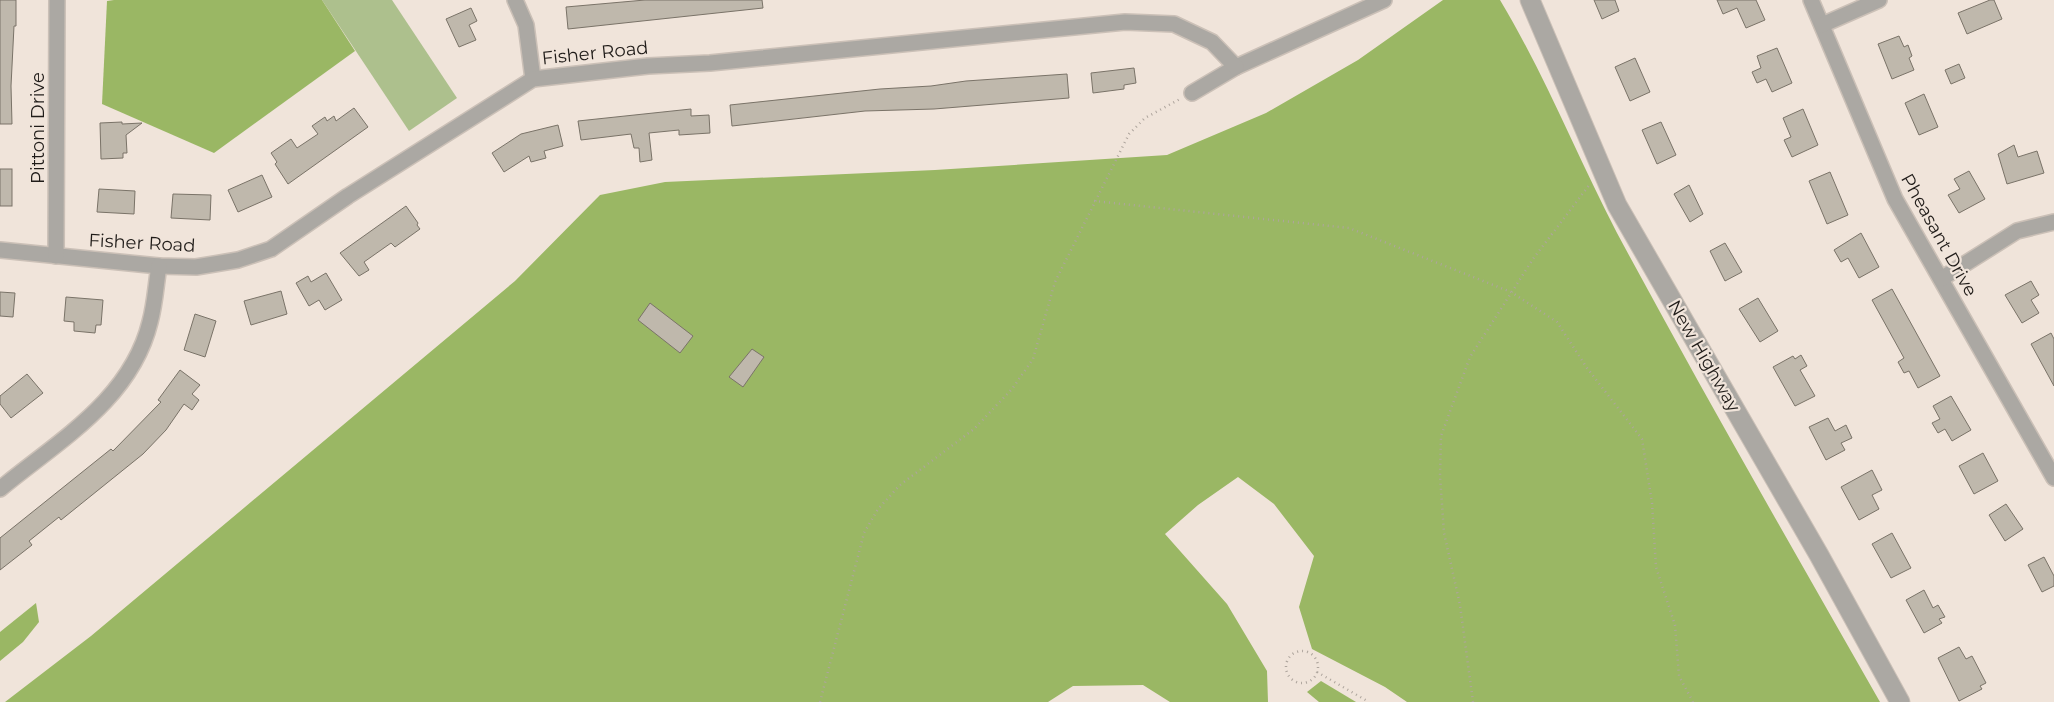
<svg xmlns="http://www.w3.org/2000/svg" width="2054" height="702" font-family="Montserrat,sans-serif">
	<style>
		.green { fill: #adc08d }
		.forest { fill: #9ab764 }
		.building { fill: #bfb8ac; stroke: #7a7368 }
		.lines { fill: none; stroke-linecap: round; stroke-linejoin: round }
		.minor-casing { stroke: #cbc0b7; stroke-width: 18 }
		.tertiary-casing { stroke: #cbc0b7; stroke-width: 21 }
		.path { stroke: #aea59d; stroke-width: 2.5; stroke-dasharray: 1 4; stroke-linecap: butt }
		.minor { stroke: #aba8a3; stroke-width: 15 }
		.tertiary { stroke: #aba8a3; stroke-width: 19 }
		.labels { text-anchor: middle; stroke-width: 4.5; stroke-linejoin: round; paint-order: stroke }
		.street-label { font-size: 18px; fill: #201c19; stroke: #f0e4da }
	</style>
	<rect width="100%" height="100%" fill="#f0e4da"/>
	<polygon class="green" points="322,0 392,0 457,98 409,131"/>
	<g class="forest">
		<polygon points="114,0 322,0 355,51 214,153 102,104 107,1"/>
		<path d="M 1443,0 L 1500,0 C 1545,75 1577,156 1617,233 C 1702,391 1791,546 1880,702 L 1407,702 L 1385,687 L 1312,649 L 1299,607 L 1314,556 L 1274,504 L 1238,477 L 1198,505 L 1165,534 L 1227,604 L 1267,671 L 1268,702 L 1170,702 L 1143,685 L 1073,686 L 1048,702 L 5,702 L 91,636 L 515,281 L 600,195 L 665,182 L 935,170 L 1167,155 L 1266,113 L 1358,60 Z"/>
		<polygon points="36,603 39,622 23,642 0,661 0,632"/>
		<polygon points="1321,681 1356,702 1319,702 1307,692"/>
	</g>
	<g class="building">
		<polygon points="0,0 16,0 16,26 14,26 11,86 12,124 0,124"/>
		<polygon points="645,0 762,0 763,8 568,29 566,7"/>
		<polygon points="1594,0 1615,0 1619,11 1602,19"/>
		<polygon points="1717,0 1756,0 1765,20 1746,28 1737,8 1723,14"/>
		<polygon points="1990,0 1994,0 2002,19 1967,34 1958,13"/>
		<polygon points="471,8 477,21 469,25 476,40 459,47 446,19"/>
		<polygon points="1899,36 1904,47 1908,45 1912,56 1909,58 1914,70 1892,79 1878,44"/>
		<polygon points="1777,48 1792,83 1772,92 1766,79 1757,83 1752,72 1761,68 1757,56"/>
		<polygon points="1635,58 1650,92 1630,101 1615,67"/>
		<polygon points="1959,64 1965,78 1951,84 1945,70"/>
		<polygon points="1134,68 1136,83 1124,85 1124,89 1093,93 1091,73"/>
		<polygon points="1067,74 1069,98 934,109 865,111 732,126 730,105 880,89 931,86 966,81"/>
		<polygon points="1924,94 1938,127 1919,135 1905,103"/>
		<polygon points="354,108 368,127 288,184 275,164 277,162 271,153 291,139 297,148 318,134 312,126 325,117 327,121 334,116 336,121"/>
		<polygon points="691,109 691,116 709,115 710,133 679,135 679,130 649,133 652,160 640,162 639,148 634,148 631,134 581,140 578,121"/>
		<polygon points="1803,109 1818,145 1792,157 1784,140 1791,137 1783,118"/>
		<polygon points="122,122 122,124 142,123 126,135 127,153 123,153 123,158 101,159 100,123"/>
		<polygon points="1661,122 1676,155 1657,164 1642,130"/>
		<polygon points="558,125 563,146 544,151 546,158 531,162 529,156 504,172 492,153 521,134"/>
		<polygon points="2014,145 2018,157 2037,151 2044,173 2007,184 1998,154"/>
		<rect x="0" y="169" width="12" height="37"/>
		<polygon points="1969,171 1985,199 1959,213 1948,195 1960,189 1954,179"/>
		<polygon points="1830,172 1848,215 1827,224 1809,181"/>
		<polygon points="262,175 272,197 238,212 228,190"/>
		<polygon points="1689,185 1703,214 1690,222 1674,194"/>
		<polygon points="99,189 135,191 134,214 97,212"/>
		<polygon points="173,194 211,195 210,220 171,218"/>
		<polygon points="406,206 418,223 417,225 420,229 395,247 391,243 364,262 369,270 359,276 340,253"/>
		<polygon points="1861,233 1879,267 1859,278 1848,258 1841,262 1834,250"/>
		<polygon points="1725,243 1742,272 1725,281 1710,251"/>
		<polygon points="326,273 342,300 325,310 319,300 309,306 296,283 308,276 311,282"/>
		<polygon points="2031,281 2039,295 2031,300 2039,313 2022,323 2005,295"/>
		<polygon points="1892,289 1940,376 1918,388 1909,371 1904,373 1898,362 1904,358 1872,300"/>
		<polygon points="281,291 287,314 251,325 244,301"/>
		<polygon points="0,292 15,293 13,317 0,316"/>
		<polygon points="66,297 103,300 101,325 96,325 95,333 74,331 74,322 64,321"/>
		<polygon points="1758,298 1778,331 1760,342 1739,309"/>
		<polygon points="650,303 693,336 680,353 638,320"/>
		<polygon points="195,314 216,321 205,357 184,350"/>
		<polygon points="2051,333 2054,339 2054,386 2031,344"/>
		<polygon points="752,349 764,357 743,387 729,377"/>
		<polygon points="1801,355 1807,366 1800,370 1815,396 1795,406 1773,367 1793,356 1795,359"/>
		<polygon points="180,370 200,385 192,394 199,400 192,410 184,404 166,430 143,454 61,520 59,517 29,541 32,545 0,570 0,538 111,449 113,451 161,402 158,400"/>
		<polygon points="27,374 43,393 11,418 0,404 0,396"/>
		<polygon points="1951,396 1971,430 1952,441 1945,429 1938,433 1932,423 1940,419 1933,406"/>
		<polygon points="1828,418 1835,431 1846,425 1852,438 1841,443 1845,450 1826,460 1809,427"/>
		<polygon points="1983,453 1998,481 1974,494 1959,466"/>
		<polygon points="1872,470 1882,490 1872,495 1879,509 1859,520 1841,487"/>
		<polygon points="2006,504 2023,529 2005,541 1989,515"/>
		<polygon points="1892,533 1911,568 1891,578 1872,544"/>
		<polygon points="2044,557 2054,576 2054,586 2042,592 2028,565"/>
		<polygon points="1924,590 1933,608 1938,605 1945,617 1939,619 1942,623 1924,633 1906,600"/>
		<polygon points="1959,647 1966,659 1972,656 1986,683 1980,686 1982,689 1959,701 1938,658"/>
	</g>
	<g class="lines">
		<g class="minor-casing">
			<g id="minor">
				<polyline points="515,0 526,25 533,79"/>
				<polyline points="1811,0 1895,199 2054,478"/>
				<polyline points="1822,25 1879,0"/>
				<polyline points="1192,93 1236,67 1384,0"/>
				<polyline points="0,250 159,266 196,267 238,260 271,249 348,196 533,79 648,66 710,63 1125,22 1174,24 1212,42 1236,67"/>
				<polyline points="56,256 57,0"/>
				<polyline points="1941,279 2017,231 2054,222"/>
				<path d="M 0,489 C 58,441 131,400 150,322 C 155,304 156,284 159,266"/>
			</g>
		</g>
		<g class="tertiary-casing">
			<polyline id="tertiary" points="1530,0 1617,205 1819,555 1900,702"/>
		</g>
		<g class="path">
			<polyline points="1094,201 1349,228 1511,292 1557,322 1587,368 1642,439 1652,503 1656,567 1675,625 1679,676 1693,702"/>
			<circle cx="1302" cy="667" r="16"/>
			<polyline points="1317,672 1369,702"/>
			<polyline points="820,702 864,533 878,509 900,485 974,429 1012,389 1033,359 1055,282 1129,134 1145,118 1180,99"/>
			<polyline points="1473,702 1460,605 1444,533 1440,476 1441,436 1470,357 1533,259 1590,184"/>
		</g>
		<use href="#minor" class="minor"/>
		<use href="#tertiary" class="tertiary"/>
	</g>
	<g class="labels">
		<g class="street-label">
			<text transform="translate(595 53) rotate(-6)" y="6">Fisher Road</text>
			<text transform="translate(38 128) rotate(-90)" y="6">Pittoni Drive</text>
			<text transform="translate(1939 235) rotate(61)" y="6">Pheasant Drive</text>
			<text transform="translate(142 243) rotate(3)" y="6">Fisher Road</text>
			<text transform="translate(1704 356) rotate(60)" y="6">New Highway</text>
		</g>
	</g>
</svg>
